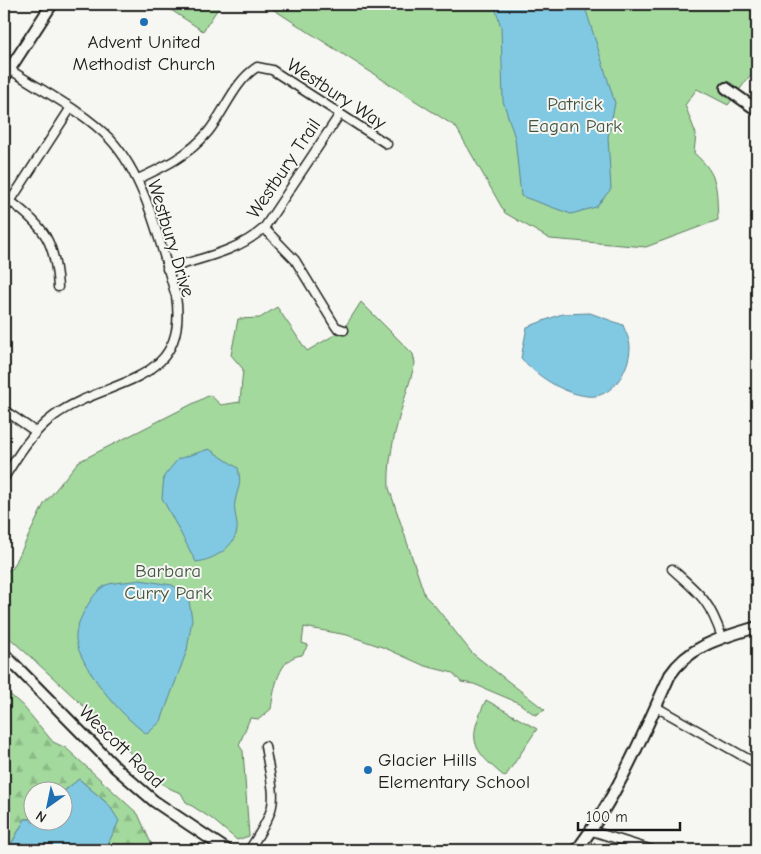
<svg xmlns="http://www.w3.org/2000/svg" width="761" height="854" font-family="'Comic Neue',sans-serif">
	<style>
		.green { fill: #a3d99d; stroke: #607a5c }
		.forest { fill: url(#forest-firs); stroke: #607a5c }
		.water { fill: #81c9e2; stroke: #598493 }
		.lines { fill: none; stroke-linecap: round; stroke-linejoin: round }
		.street-casing { stroke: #1c1c1c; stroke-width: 11 }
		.secondary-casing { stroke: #1c1c1c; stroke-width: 14 }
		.street { stroke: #f6f6f2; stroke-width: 8 }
		.secondary { stroke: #f6f6f2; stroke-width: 10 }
		.poi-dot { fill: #1f6fb2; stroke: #f6f6f2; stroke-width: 2 }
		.labels { text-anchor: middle; stroke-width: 4; stroke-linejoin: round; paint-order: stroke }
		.poi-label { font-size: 19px; fill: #1c1c1c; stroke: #f6f6f2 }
		.street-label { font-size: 19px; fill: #1c1c1c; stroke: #f6f6f2 }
		.park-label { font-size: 19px; fill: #445543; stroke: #f6f6f2 }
	</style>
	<defs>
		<pattern id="forest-firs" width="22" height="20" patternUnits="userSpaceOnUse" patternTransform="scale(1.25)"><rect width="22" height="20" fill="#a3d99d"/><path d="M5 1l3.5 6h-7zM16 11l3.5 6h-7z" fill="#8cba87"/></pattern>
	</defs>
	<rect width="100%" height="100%" fill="#f6f6f2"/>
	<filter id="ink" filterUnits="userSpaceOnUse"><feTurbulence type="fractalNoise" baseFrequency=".02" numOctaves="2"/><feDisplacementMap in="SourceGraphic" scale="10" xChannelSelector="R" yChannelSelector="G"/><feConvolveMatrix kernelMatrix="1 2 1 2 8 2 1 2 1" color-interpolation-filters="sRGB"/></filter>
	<g filter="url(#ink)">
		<g class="green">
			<polygon points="162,4 221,4 203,31"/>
			<path d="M 265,4 L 757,4 L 757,46 L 752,54 L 755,69 L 728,105 L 697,89 L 685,105 L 696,134 L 694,153 C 720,176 716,188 718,220 L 646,247 L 550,239 L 505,213 L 456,127 Z"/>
			<path d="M 361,302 L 413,354 L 415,363 C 404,404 387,445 389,488 L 425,596 L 435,606 L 472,653 L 545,710 L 535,715 L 519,703 L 474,684 L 461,682 L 453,673 L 425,666 L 385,648 L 347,635 L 304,627 L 302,643 L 308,645 L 302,655 C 278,657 274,690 271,709 L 259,719 L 250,718 L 239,745 L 243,751 L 249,836 L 237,840 L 212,819 L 186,802 L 181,793 C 149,783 133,753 110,731 C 75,698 40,665 4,633 L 4,572 L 13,568 L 44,504 L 78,462 L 210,395 L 221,405 L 240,402 L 243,369 L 231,355 L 238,319 L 260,318 L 277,307 L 307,351 L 343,330 Z"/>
			<path d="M 486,700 L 537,729 L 505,777 C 471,749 467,740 486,700 Z"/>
		</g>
		<polygon class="forest" points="4,689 23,706 53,742 66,748 138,814 154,850 105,850 108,843 109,805 79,779 63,792 32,792 32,819 25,819 8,850 4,850"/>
		<g class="water">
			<polygon points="494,4 584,4 615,103 608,137 611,189 596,207 571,214 521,196 515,138 503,101 501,27"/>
			<path d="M 590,313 L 623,325 C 625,331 630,340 630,347 C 630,369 612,400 587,396 C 562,393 537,376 521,358 L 527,327 L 562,314 Z"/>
			<path d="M 209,449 L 238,468 C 242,487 238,485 235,502 C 233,511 238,521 237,530 C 234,548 213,560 196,562 L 162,498 L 164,476 L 178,459 Z"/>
			<path d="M 140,580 L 172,585 L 183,592 L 189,601 L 192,619 L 187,650 L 161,721 L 147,734 C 123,718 81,669 76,640 C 75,629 81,617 86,608 C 92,598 96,591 106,585 C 113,582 131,582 140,580 Z"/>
			<polygon points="79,779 109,805 119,821 105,850 8,850 25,819 32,819 32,822 62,822 63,792"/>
		</g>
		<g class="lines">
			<g class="street-casing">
				<g id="street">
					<path d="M 138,179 C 164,167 189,155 208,132 C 225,111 234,82 257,67 L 272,70 L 387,144"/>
					<path d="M 10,201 C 45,227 55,242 58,287"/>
					<polyline points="4,211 70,109"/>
					<polyline points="264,228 295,260 336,327 344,330"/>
					<path d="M 167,269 C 201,258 237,252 264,228 L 340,114"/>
					<polyline points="4,410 36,432"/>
					<path d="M 4,478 C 18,455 32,432 54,416 C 107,377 190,387 176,296 C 160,245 147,179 110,139 C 82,110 42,91 9,69"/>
					<path d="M 672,569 C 701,595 709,600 722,637"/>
					<polyline points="656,707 757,764"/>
					<polyline points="592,831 652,850"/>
					<path d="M 249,850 C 282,801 274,801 265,746"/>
				</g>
			</g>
			<g class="secondary-casing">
				<g id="secondary">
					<polyline points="4,78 52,4"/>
					<polyline points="726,88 757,110"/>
					<polyline points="4,654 116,768 154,801 227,850"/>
					<path d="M 577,850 C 617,797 643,735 670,675 C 690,645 724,637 757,627"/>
				</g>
			</g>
			<use href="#street" class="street"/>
			<use href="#secondary" class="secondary"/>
		</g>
	</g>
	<g class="poi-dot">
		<circle cx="144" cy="22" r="5"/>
		<circle cx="368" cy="770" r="5"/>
	</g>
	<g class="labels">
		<g class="poi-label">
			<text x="144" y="48">Advent United<tspan x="144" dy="22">Methodist Church</tspan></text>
			<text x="378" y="766" text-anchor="start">Glacier Hills<tspan x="378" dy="22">Elementary School</tspan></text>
		</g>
		<g class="street-label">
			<text transform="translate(337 93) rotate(33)" y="7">Westbury Way</text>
			<text transform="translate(283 168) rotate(-56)" y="7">Westbury Trail</text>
			<text transform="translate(172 238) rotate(73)" y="7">Westbury Drive</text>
			<text transform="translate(122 746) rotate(44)" y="7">Wescott Road</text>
		</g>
		<g class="park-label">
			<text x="575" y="110">Patrick<tspan x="575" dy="22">Eagan Park</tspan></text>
			<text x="168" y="577">Barbara<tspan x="168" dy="22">Curry Park</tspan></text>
		</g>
	</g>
	<rect width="761" height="854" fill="none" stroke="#f6f6f2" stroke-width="20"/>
	<rect x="10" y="10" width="741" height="834" fill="none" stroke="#1c1c1c" stroke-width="2" filter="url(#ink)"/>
	<g transform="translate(48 806) rotate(213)"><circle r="24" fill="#f6f6f2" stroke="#9f9f9c"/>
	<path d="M0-4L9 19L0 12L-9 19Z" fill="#1f6fb2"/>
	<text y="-8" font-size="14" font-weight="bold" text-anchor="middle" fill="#1c1c1c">N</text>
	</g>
	<path d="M578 822v8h102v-8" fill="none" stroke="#1c1c1c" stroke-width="2.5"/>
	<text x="586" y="822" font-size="15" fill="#1c1c1c" stroke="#f6f6f2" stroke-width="4" paint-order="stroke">100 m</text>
</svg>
